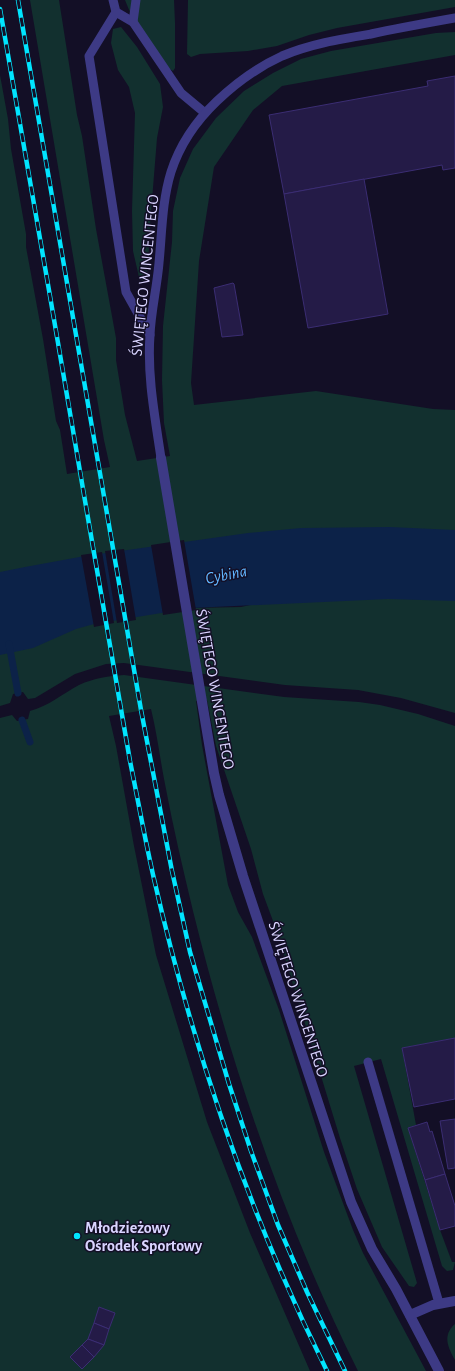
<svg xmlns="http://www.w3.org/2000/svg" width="455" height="1371" font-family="'Alegreya Sans',sans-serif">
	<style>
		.green { fill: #12302f }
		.water { fill: #0c2248 }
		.pier { fill: #130f26 }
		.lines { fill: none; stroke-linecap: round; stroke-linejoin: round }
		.stream { stroke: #0c2248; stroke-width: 7 }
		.building { fill: #241b47; stroke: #3b2d73 }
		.lane { stroke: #3d3a85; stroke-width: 9 }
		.street { stroke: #3d3a85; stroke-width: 10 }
		.rail-casing { stroke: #00e5ff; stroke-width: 4.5 }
		.rail { stroke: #130f26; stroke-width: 3; stroke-dasharray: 9; stroke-linecap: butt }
		.poi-dot { fill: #00e5ff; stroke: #130f26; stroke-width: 1.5 }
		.labels { text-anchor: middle; stroke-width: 3; stroke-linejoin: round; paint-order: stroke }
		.street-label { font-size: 16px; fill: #d9d4ff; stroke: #130f26 }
		.poi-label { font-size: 16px; font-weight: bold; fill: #d9d4ff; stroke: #130f26; text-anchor: start }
		.water-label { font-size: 17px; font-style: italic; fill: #62b6ff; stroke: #130f26 }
	</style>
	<rect width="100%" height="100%" fill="#130f26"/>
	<g class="green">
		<polygon points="30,0 59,0 77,115 82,136 96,229 116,338 116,360 125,415 137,461 170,456 164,423 162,380 163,326 172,242 173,211 180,178 193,149 216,118 244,91 273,73 301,59 331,51 436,33 455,32 455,55 282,86 253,110 214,167 199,261 191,383 194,405 316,391 433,409 455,410 455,548 0,582 0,75 8,119 11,149 26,234 26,247 43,339 56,421 60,430 67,474 110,467 104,440"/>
		<path d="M 125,0 L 174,0 L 175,23 L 175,68 L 173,71 L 170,69 C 154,48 134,26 125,0 Z"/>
		<polygon points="188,0 455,0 455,7 337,28 309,35 277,46 248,51 200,54 191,57 187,54"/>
		<polygon points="121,27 137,47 160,84 163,107 157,138 150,225 148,268 145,284 139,277 133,251 132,211 135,113 129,87 118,70 111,43 113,29"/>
		<polygon points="455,561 455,713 401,698 358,690 285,685 124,663 106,664 75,674 35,698 28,699 23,692 13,694 10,703 0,706 0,601 192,608 241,607"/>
		<path d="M 124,675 L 284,697 L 359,702 L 380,705 L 418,714 L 455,726 L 455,1038 L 402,1048 L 416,1125 L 408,1128 L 440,1230 L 452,1262 L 455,1262 L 453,1270 L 447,1271 L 442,1266 L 381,1059 L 354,1066 L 417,1283 L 414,1287 L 409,1286 L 382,1247 L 357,1189 L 340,1138 L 276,929 L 263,894 L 251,849 L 216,746 L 207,700 L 196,701 L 202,745 L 228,885 L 238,912 L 252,937 L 279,1010 L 324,1152 L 353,1230 L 363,1253 L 426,1371 L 358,1371 C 285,1225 232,1069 193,911 C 183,869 173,827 165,784 C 160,759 157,733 151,709 L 109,716 L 116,746 L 134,846 L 156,955 L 207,1122 L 250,1233 L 310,1371 L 0,1371 L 0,718 L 12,715 L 17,721 L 28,719 L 30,711 C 49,706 62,694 79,685 C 94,678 109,676 124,675 Z"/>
		<path d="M 455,1324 L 455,1360 C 448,1348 442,1335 455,1324 Z"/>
	</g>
	<polygon class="water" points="390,527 455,530 455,601 388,599 192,608 94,624 76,629 33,648 0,655 0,572 25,567 85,556 248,533 301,528"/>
	<g class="pier">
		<polygon points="184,540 196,610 163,615 151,545"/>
		<polygon points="124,549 136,620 117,623 105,551"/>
		<polygon points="102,552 114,623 94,627 81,555"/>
	</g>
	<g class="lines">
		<g class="stream">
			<polyline points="9,644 18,693"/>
			<polyline points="22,720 30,742"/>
		</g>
	</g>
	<g class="building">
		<polygon points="455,76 455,168 443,170 442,165 284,194 269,115 428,86 427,81"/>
		<polygon points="364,179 388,314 308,328 284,194"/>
		<polygon points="233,283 234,284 243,335 222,337 214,288"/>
		<polygon points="455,1038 455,1099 414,1107 402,1048"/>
		<polygon points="455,1119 455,1168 448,1169 440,1121"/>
		<polygon points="427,1122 430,1132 432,1131 445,1174 425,1180 408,1128"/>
		<polygon points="445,1174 455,1206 455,1226 440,1230 425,1180"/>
		<polygon points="99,1307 115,1313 109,1329 94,1323"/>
		<polygon points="94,1323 109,1329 104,1345 88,1339"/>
		<polygon points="88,1339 104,1345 94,1357 82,1345"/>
		<polygon points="82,1345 94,1357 82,1369 70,1357"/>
	</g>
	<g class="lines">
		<g class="lane">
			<polyline points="113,0 116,12 133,22 181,93 205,113"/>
			<polyline points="116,12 89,56 126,292 150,335"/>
			<polyline points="133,22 136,0"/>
			<path d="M 161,458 C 155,417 147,376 150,335 C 151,311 157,287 159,263 C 162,232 162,201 171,172 C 180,144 196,121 217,101 C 236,83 258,67 282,56 C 310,44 341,39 371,34 C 399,28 427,23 455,18"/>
			<polyline points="368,1062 439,1303"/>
		</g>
		<g class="street">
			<polyline points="161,458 214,773 219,795 243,876 351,1202 372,1249 396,1289 439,1371"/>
			<polyline points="410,1315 433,1305 455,1301"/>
		</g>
		<g class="rail-casing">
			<g id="rail">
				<polyline points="18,0 141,710 172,871 190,952 229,1084 251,1151 278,1225 307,1292 345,1371"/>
				<path d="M 0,9 C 30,181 60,352 89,524 C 103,603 116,682 130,761 C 138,800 145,840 154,879 C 193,1049 249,1215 327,1371"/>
			</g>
		</g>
		<use href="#rail" class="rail"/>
	</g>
	<circle class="poi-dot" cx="77" cy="1236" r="4"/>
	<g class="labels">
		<g class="street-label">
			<text transform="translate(144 275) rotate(-84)" y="6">ŚWIĘTEGO WINCENTEGO</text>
			<text transform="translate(216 689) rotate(80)" y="6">ŚWIĘTEGO WINCENTEGO</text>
			<text transform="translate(299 999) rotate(72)" y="6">ŚWIĘTEGO WINCENTEGO</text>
		</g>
		<g class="poi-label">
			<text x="85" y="1233">Młodzieżowy<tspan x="85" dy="18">Ośrodek Sportowy</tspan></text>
		</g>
		<g class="water-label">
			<text transform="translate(226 574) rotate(-11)" y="6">Cybina</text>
		</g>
	</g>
</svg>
